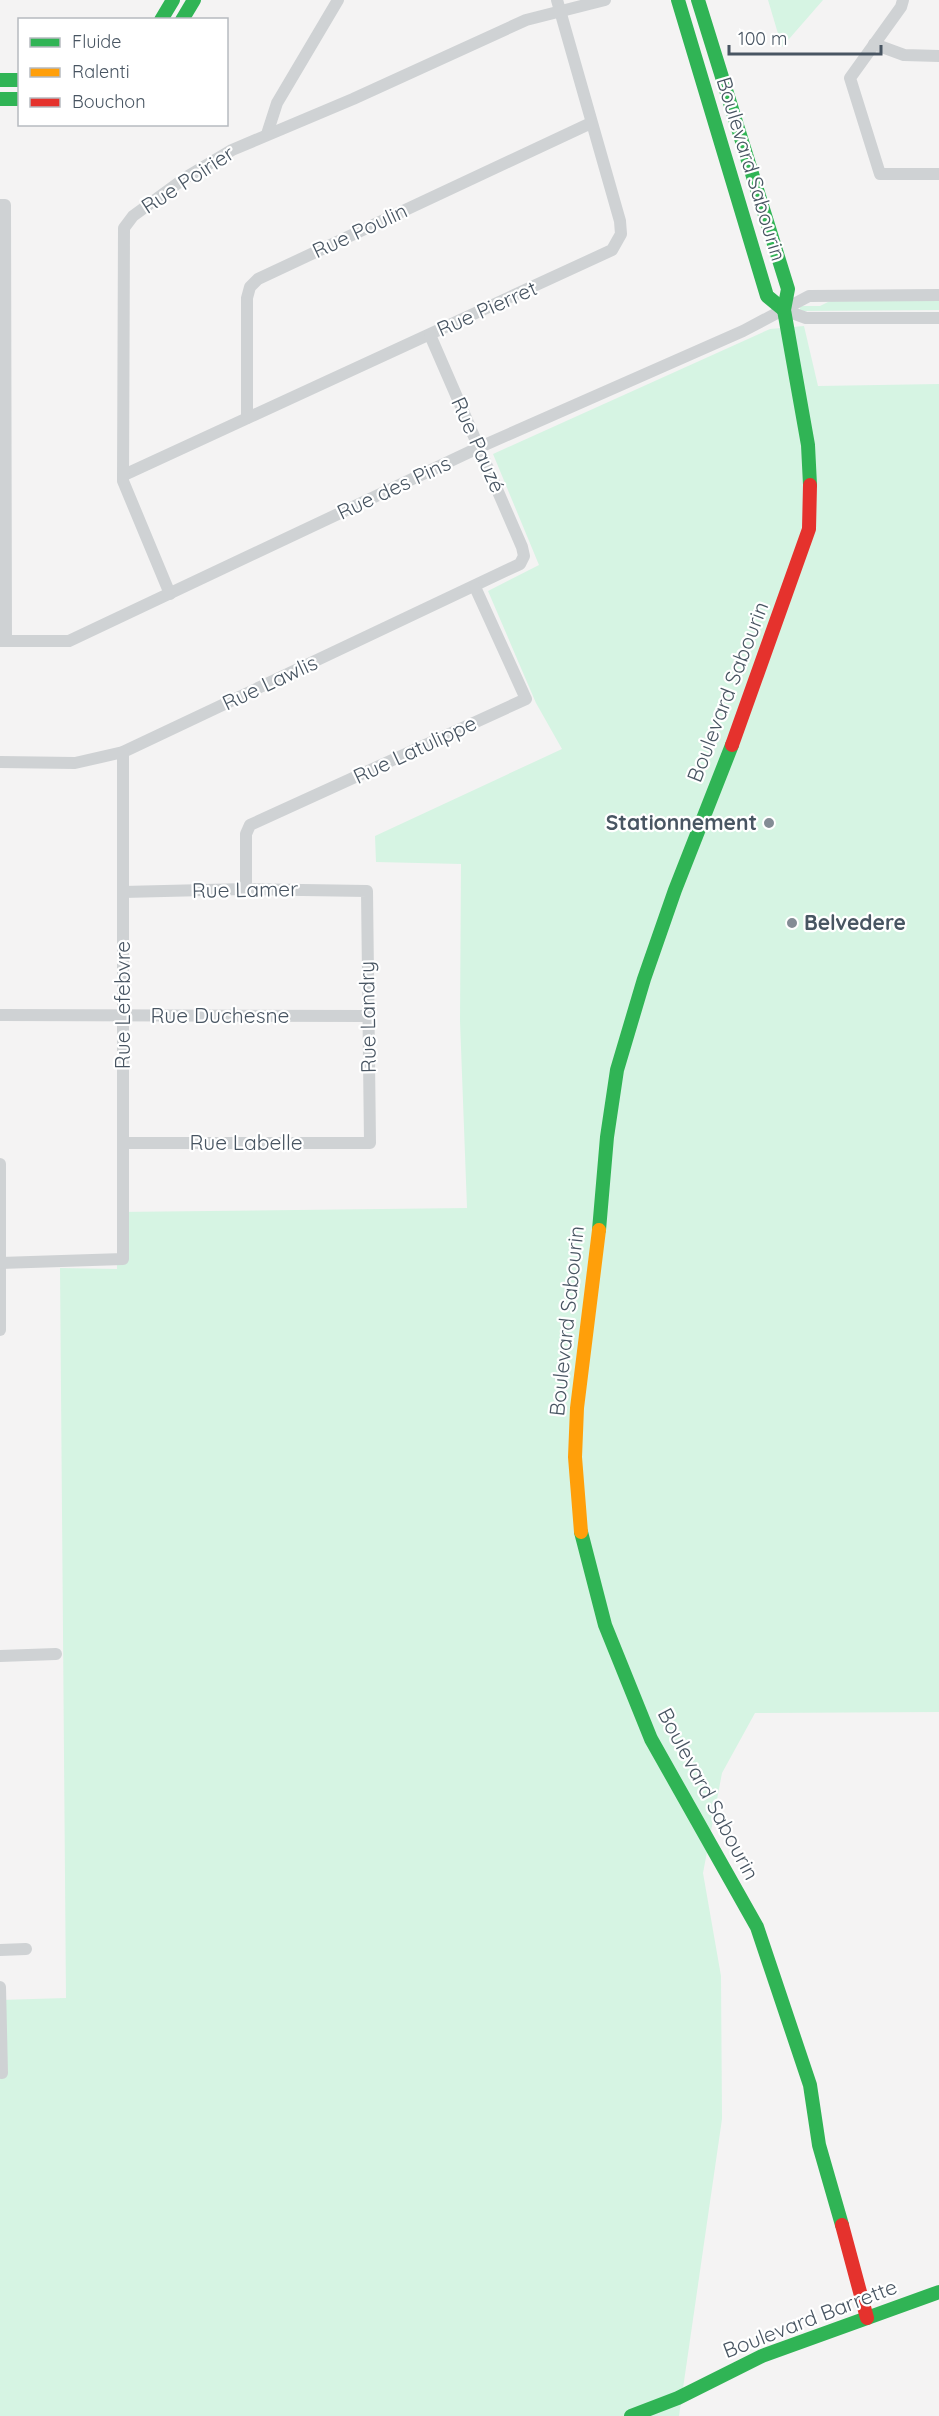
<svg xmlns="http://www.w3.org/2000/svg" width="939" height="2416" font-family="Quicksand,sans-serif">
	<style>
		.green { fill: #d6f4e3 }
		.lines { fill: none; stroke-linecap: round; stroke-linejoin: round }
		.street { stroke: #cfd2d4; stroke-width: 12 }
		.fast { stroke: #30b455; stroke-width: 14 }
		.slow { stroke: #ff9f0a; stroke-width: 14 }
		.jam { stroke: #e5322d; stroke-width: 14 }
		.poi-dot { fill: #848c95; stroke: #fff; stroke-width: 2 }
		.labels { text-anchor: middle; stroke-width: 4.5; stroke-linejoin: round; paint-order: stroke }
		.street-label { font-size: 21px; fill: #485562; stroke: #fff }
		.poi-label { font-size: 21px; font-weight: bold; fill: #485562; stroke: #fff; text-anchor: end }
	</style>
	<rect width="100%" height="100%" fill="#f4f3f3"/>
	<g class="green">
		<polygon points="768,0 823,0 782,47"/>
		<polygon points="832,300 939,300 939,310 800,311 800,306 820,306"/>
		<polygon points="804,326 818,386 939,384 939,1712 755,1713 722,1773 703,1873 721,1976 722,2119 679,2416 0,2416 0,2000 66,1998 60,1268 117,1269 117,1212 467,1208 460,1021 461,864 376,862 375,836 562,749 536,703 488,591 539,565 493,454 770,329"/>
	</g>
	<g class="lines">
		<g class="street">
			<polyline points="903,0 901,7 850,78 880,174 939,174"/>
			<polyline points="874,44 904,55 939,56"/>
			<polyline points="267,134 277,103 338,0"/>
			<polyline points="0,205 5,205 6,641"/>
			<polyline points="784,310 806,318 939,318"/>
			<polyline points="247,418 247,298 250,287 258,279 591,123"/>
			<polyline points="124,475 612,250 621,234 620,221 557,0"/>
			<polyline points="170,594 123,481 124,228 133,216 185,178 232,150 353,99 526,20 605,0"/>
			<polyline points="0,641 69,641 480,447 743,331 809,296 939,295"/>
			<polyline points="0,762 75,763 123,752 520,564 524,556 522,547 430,335"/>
			<polyline points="246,889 246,834 250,825 526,699 475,587"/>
			<polyline points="0,1015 369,1016"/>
			<polyline points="123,1143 370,1143 367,891 246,889 123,892"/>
			<polyline points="0,1164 0,1330"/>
			<polyline points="0,1263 123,1259 123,752"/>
			<polyline points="0,1656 56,1654"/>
			<polyline points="0,1950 26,1949"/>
			<polyline points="0,1987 2,2073"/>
		</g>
		<g class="fast">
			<polyline points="678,0 767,296 784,310"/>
			<polyline points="698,0 788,289 784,310 808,445 810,485"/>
			<polyline points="161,20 173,0"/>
			<polyline points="182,20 194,0"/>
			<polyline points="0,80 20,80"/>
			<polyline points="0,99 20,99"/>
			<polyline points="599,1230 607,1137 617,1070 644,979 675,890 732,745"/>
			<polyline points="581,1532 605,1625 651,1739 757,1927 810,2085 819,2145 842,2225"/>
			<polyline points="631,2416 678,2398 762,2356 939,2292"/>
		</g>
		<polyline class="slow" points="581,1532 575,1457 577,1408 599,1230"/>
		<g class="jam">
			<polyline points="732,745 809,529 810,485"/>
			<polyline points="842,2225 867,2318"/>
		</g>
	</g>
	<g class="poi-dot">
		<circle cx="769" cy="823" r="6"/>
		<circle cx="792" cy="923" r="6"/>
	</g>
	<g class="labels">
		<g class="street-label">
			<text transform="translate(751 169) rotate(73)" y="7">Boulevard Sabourin</text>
			<text transform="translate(188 180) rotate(-33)" y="7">Rue Poirier</text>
			<text transform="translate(360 231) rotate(-25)" y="7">Rue Poulin</text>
			<text transform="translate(487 309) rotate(-24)" y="7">Rue Pierret</text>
			<text transform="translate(478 445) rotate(66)" y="7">Rue Pauzé</text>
			<text transform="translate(394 488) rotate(-25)" y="7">Rue des Pins</text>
			<text transform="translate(270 683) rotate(-25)" y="7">Rue Lawlis</text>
			<text transform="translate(728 692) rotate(-69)" y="7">Boulevard Sabourin</text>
			<text transform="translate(415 750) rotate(-25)" y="7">Rue Latulippe</text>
			<text transform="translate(245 890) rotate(-1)" y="7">Rue Lamer</text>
			<text transform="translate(123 1005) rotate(-90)" y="7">Rue Lefebvre</text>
			<text x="220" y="1023">Rue Duchesne</text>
			<text transform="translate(368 1017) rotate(-91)" y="7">Rue Landry</text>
			<text x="246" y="1150">Rue Labelle</text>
			<text transform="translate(567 1321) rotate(-84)" y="7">Boulevard Sabourin</text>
			<text transform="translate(708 1794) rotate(62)" y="7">Boulevard Sabourin</text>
			<text transform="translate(810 2319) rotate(-21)" y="7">Boulevard Barrette</text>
		</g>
		<g class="poi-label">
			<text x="757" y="830">Stationnement</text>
			<text x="804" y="930" text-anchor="start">Belvedere</text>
		</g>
	</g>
	<rect x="18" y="18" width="210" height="108" fill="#ffffff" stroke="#b6bbc0" stroke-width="1.5"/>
	<rect x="30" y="38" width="30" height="9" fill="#30b455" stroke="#b6bbc0" stroke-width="1.5"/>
	<text x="72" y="48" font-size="18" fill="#485562">Fluide</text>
	<rect x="30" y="68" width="30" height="9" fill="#ff9f0a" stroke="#b6bbc0" stroke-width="1.5"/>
	<text x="72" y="78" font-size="18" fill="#485562">Ralenti</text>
	<rect x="30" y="98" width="30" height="9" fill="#e5322d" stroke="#b6bbc0" stroke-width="1.5"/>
	<text x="72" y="108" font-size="18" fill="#485562">Bouchon</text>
	<path d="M729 45v9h152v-9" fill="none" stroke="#485562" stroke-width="3"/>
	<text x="738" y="45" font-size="18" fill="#485562" stroke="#ffffff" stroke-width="4.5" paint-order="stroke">100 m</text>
</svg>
